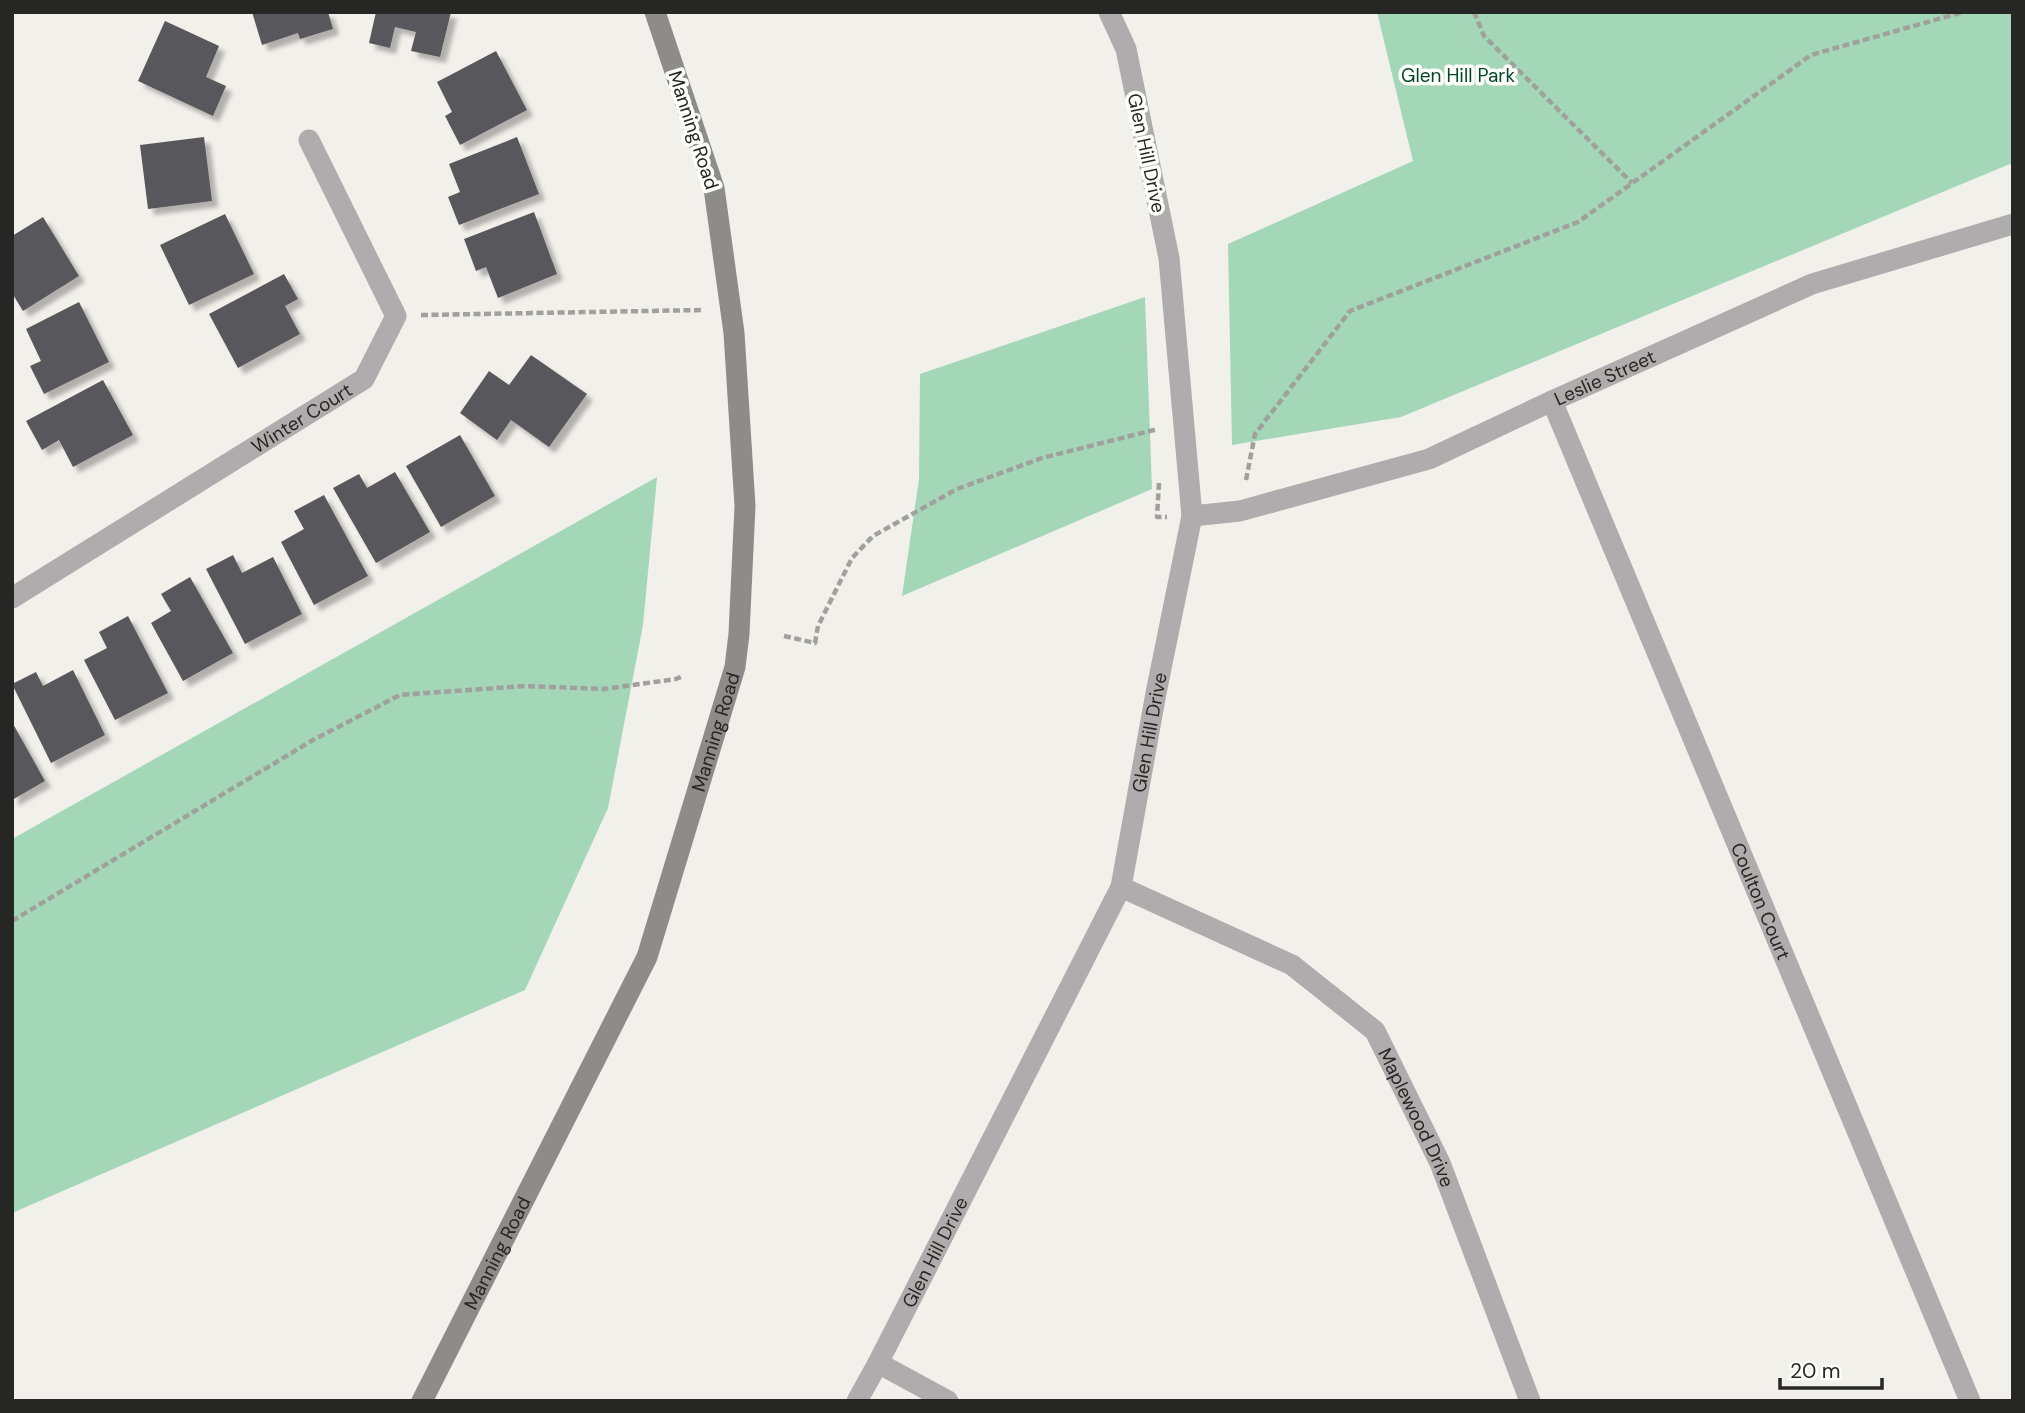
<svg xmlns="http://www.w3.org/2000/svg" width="2025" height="1413" font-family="'DM Sans',sans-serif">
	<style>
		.green { fill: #a3d7b7 }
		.building { fill: #58585b; filter: url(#shadow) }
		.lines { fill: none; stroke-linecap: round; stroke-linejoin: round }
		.path { stroke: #a0a09c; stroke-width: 4.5; stroke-dasharray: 7 3.5; stroke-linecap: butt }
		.street { stroke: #aeacac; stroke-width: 21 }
		.secondary { stroke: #8e8b8b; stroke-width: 21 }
		.labels { text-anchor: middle; stroke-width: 7; stroke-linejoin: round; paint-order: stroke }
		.park-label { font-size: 19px; fill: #004629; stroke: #fffdf9 }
		.street-label { font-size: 19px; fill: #262624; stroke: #fffdf9 }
	</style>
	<defs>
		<filter id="shadow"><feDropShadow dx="6" dy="6" stdDeviation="2" flood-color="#0004"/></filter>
	</defs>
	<rect width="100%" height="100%" fill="#f1f0eb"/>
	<g class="green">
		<polygon points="1377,12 2013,12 2013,165 2010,164 1401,417 1232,445 1228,244 1413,161"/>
		<polygon points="1145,297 1152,489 902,596 919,479 920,374"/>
		<polygon points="657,477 643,625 608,808 525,990 12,1213 12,839"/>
	</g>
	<g class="building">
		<polygon points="252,12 328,12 333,29 300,39 298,33 262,45"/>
		<polygon points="376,12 451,12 440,57 411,51 416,32 395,27 390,48 369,43"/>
		<polygon points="165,21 219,46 206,77 226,86 213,116 138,81"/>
		<polygon points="496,51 527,110 460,145 445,116 452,112 437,82"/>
		<polygon points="204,137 212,201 148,209 140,145"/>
		<polygon points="517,137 539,194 459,225 448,197 460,192 449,164"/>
		<polygon points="534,212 557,274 498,298 486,267 476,271 464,239"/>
		<polygon points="225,214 254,274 189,305 160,245"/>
		<polygon points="43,217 79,276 23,311 12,293 12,236"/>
		<polygon points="284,274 298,299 285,306 300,334 238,368 209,314"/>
		<polygon points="79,302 109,362 44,394 30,366 41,361 26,329"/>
		<polygon points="531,355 587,394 549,447 511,420 497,440 460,413 489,371 509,385"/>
		<polygon points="103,380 133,435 73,467 59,440 42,450 26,421"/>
		<polygon points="460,435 495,496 441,527 406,466"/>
		<polygon points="395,472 430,532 376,563 333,488 359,474 367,488"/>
		<polygon points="324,495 368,576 314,605 281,542 304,529 294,511"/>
		<polygon points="233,555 242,573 273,557 302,614 245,644 206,569"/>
		<polygon points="190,577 233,653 183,681 151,623 171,611 161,594"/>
		<polygon points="128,616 168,693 115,720 84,660 107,648 99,632"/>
		<polygon points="73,670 105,735 51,763 12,684 36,672 43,686"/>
		<polygon points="12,722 45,781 12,800"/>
	</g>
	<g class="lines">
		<g class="path">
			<polyline points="1474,12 1484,36 1632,183"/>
			<polyline points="421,315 703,310"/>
			<polyline points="1246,480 1255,434 1350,311 1578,222 1811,55 1963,12"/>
			<polyline points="1159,483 1157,517 1167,517"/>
			<polyline points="784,636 815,643 818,626 852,558 873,536 957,489 1042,458 1158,429"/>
			<polyline points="12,921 313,740 400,695 524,686 604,689 676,679 683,676"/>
		</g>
		<g class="street">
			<path id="s1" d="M 1552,401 L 1970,1401"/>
			<path id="s2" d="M 1192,516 L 1240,511 L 1429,459 L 1552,401 L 1812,284 L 2013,224"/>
			<path id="s3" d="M 12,598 L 364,379 L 396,316 L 309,140"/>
			<path id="s4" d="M 1121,887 L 1292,965 L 1375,1031 L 1440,1163 L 1530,1401"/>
			<polyline points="878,1363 948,1401"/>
			<path id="s5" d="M 857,1401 L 878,1363 L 1121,887 L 1156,693 L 1192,516 L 1169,258 L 1126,49 L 1109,12"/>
		</g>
		<path class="secondary" id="s6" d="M 422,1401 L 647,957 L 735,667 L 739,634 L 745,506 L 734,333 L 714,188 L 655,12"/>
	</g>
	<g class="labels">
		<g class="park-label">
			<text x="1458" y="82">Glen Hill Park</text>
		</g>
		<g class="street-label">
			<text transform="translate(694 130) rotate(72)" y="7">Manning Road</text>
			<text transform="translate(1147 153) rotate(78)" y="7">Glen Hill Drive</text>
			<text dy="7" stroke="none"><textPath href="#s2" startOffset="438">Leslie Street</textPath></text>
			<text dy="7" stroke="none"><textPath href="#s3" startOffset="341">Winter Court</textPath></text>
			<text dy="7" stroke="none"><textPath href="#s6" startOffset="733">Manning Road</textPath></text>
			<text dy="7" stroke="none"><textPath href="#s5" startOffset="735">Glen Hill Drive</textPath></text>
			<text dy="7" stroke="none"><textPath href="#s1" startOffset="542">Coulton Court</textPath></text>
			<text dy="7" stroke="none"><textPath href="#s4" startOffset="390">Maplewood Drive</textPath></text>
			<text dy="7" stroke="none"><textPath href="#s6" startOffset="166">Manning Road</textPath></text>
			<text dy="7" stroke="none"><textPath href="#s5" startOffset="168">Glen Hill Drive</textPath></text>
		</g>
	</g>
	<rect width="2025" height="1413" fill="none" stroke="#262624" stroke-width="28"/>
	<path d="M1780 1378v10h102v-10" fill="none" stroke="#262624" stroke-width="3.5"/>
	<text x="1790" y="1378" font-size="21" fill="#262624" stroke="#fffdf9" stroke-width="5" paint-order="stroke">20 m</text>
</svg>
